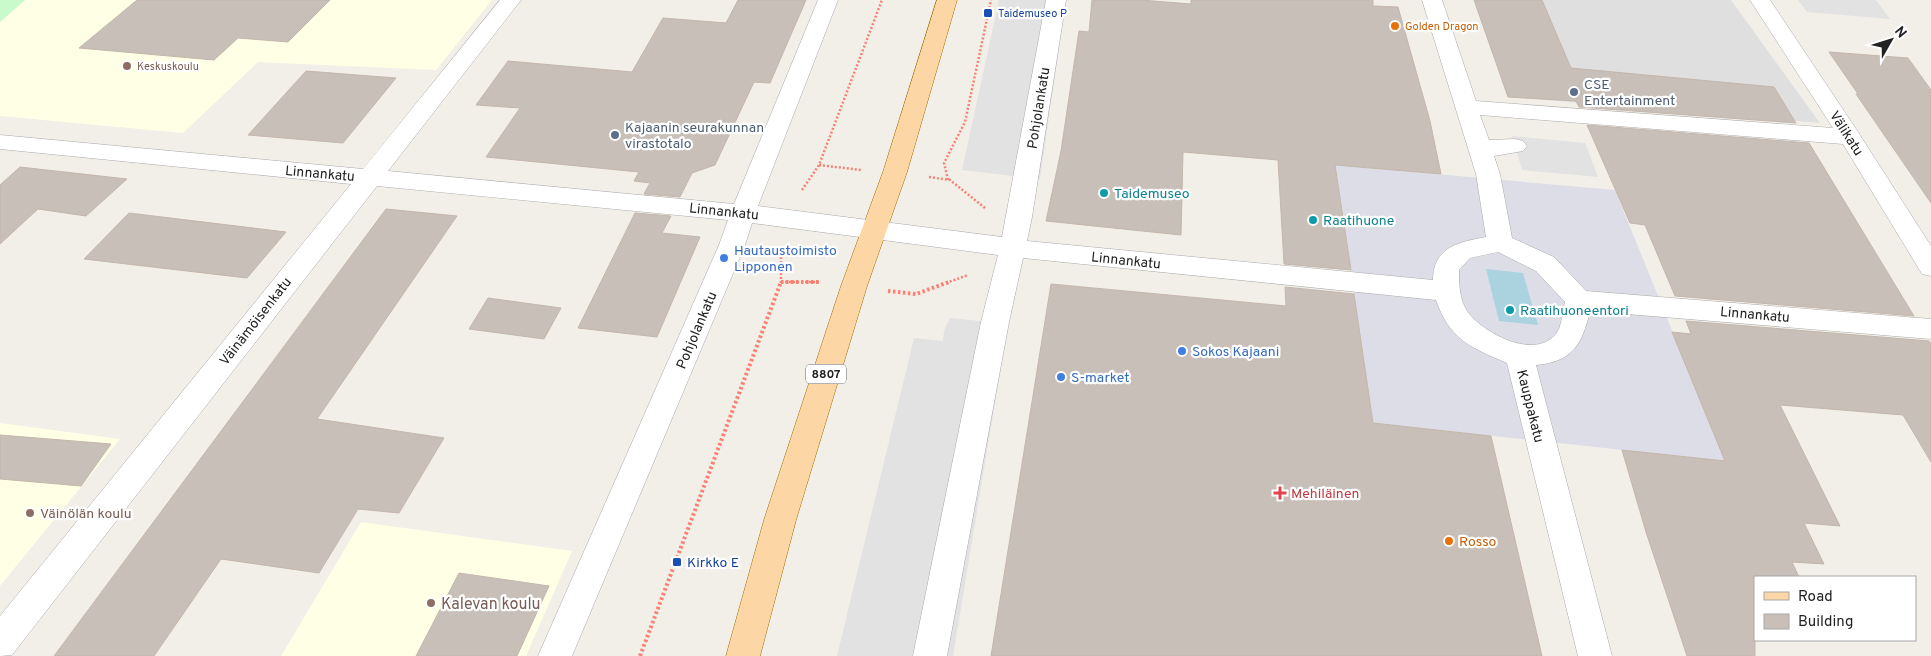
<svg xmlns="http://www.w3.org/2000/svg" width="1931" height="656" font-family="Overpass,sans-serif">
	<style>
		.residential { fill: #e0dfdf }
		.education { fill: #ffffe5 }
		.park { fill: #c8facc }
		.parking { fill: #e2e2e2 }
		.plaza { fill: #dddde8 }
		.water { fill: #aad3df }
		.building { fill: #c7bfb8; stroke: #c4b6ab }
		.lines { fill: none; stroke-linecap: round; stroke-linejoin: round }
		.minor-casing { stroke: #a9a9a9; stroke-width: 1 }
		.major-casing { stroke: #a06b00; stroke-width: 1 }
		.path-far1 { stroke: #fa8072; stroke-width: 2.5; stroke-dasharray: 2 2; stroke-linecap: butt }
		.path { stroke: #fa8072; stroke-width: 4; stroke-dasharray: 2.5 2.5; stroke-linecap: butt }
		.minor { fill: #fff; fill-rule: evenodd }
		.major { fill: #fcd6a4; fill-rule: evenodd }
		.transit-dot { fill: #1a4fb4; stroke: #fff; stroke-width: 2 }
		.food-dot { fill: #e8710a; stroke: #fff; stroke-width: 2 }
		.education-dot { fill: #8d6e63; stroke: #fff; stroke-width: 2 }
		.service-dot { fill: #5c6f8a; stroke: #fff; stroke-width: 2 }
		.culture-dot { fill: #0f9aa8; stroke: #fff; stroke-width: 2 }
		.shop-dot { fill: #3f7fe0; stroke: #fff; stroke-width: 2 }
		.health-dot { fill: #e0444e; stroke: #fff; stroke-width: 2 }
		.labels { text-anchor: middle; stroke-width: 4.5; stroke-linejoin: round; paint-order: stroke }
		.far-transit-label { font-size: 11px; fill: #164399; stroke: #fff; text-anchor: start }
		.far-food-label { font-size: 11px; fill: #c56008; stroke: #fff; text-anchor: start }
		.far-education-label { font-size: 11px; fill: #785e54; stroke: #fff; text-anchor: start }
		.shield { fill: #fff; stroke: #646464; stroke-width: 1 }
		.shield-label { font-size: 12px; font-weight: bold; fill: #222 }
		.service-label { font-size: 14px; fill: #4e5e75; stroke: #fff; text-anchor: start }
		.street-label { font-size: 14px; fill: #222; stroke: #fff }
		.culture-label { font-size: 14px; fill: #0d838f; stroke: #fff; text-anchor: start }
		.shop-label { font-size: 14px; fill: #366cbe; stroke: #fff; text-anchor: start }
		.health-label { font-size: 14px; fill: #be3a42; stroke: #fff; text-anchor: start }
		.education-label { font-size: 14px; fill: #785e54; stroke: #fff; text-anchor: start }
		.food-label { font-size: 14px; fill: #c56008; stroke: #fff; text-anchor: start }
		.transit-label { font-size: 14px; fill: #164399; stroke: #fff; text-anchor: start }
		.near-education-label { font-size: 16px; fill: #785e54; stroke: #fff; text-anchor: start }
	</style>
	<rect width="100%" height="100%" fill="#f2efe9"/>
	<polygon class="residential" points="1474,0 1731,0 1820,123 1508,97"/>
	<g class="education">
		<polygon points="25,0 492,0 436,70 258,62 183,133 0,116 0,22"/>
		<polygon points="0,423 120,439 0,586"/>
		<polygon points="361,522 572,551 526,656 281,656"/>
	</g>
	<polygon class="park" points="0,0 25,0 0,22"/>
	<g class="parking">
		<polygon points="999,0 1066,0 1040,179 962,170"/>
		<polygon points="1798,0 1876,0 1890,19 1807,12"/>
		<polygon points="1512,136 1585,143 1598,177 1522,170"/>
		<polygon points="950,318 1008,324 953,656 837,656 914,338 943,341 944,331"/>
	</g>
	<polygon class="plaza" points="1335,165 1615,190 1725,461 1373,423"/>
	<polygon class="water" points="1486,269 1523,273 1538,325 1499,321"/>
	<g class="building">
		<polygon points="137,0 330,0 288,42 238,38 214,60 79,48"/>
		<polygon points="738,0 806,0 770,83 754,82 715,165 692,173 680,197 644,194 650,183 634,181 639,172 486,157 520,108 476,105 508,61 632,72 663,18 726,23"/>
		<polygon points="1092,0 1141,0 1191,4 1191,0 1373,0 1373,6 1398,7 1430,121 1441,174 1335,165 1351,270 1284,264 1278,160 1183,152 1181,235 1046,221 1061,151 1079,31 1089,32"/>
		<polygon points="1474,0 1542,0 1571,68 1774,87 1796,123 1579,107 1576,101 1508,97"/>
		<polygon points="1829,52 1908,58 1931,90 1931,203 1856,94 1858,94"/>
		<polygon points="306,71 396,78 343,143 248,135"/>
		<polygon points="1587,125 1809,143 1914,316 1675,296 1645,225 1630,223"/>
		<polygon points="20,167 127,179 86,216 38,209 0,244 0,185"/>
		<polygon points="386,209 457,216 317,419 444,438 399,513 358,509 319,573 221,559 154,656 54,656"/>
		<polygon points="129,213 286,232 247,278 84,259"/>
		<polygon points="635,213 671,216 662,233 700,237 657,337 578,328"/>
		<polygon points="1051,284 1286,306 1285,287 1354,294 1373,423 1491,436 1542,656 991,656"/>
		<polygon points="488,298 561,308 544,339 469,329"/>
		<polygon points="1686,321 1929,341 1931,344 1931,462 1903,415 1780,405 1840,526 1804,523 1824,564 1792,562 1799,577 1755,577 1755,656 1687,656 1646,532 1622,450 1725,461 1672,332 1691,334"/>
		<polygon points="0,435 111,444 81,486 0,479"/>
		<polygon points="459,573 549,586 517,656 416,656"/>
	</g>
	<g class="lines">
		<g class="minor-casing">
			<path id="minor" d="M 500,0 L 521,0 L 388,171 L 734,204 L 818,0 L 838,0 L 758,206 L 1002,237 L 1046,0 L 1066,0 L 1032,217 L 1027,241 L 1433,280 C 1433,247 1459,242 1486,237 L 1476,174 L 1422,0 L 1442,0 L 1476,101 L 1833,128 L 1750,0 L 1770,0 L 1858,132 L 1931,246 L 1931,276 L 1922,274 L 1843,144 L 1480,115 L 1489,140 L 1515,139 L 1523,141 L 1527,146 L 1523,151 L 1494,156 L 1500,174 L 1512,238 L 1554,257 L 1586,291 L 1931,319 L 1931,339 L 1590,311 C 1582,345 1572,362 1536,365 L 1612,656 L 1578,656 L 1507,363 C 1470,347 1450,340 1436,300 L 1023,258 L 1009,322 L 947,656 L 913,656 L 981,322 L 998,255 L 752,223 L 745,245 L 572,656 L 538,656 L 719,245 L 728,220 L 377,186 L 12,655 L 0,656 L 0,616 L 351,184 L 0,149 L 0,135 L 363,169 ZM 1498,252 L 1536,271 L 1565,302 C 1563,310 1562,321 1559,329 C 1541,364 1483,334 1467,311 C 1459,299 1459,283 1459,270 L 1470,258 Z"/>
		</g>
		<g class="major-casing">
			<polygon id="major" points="937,0 957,0 907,172 867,286 796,520 760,656 726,656 764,520 841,286 883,172"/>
		</g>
		<g class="path-far1">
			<polyline points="819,165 861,170"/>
			<polyline points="929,177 950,180 985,208"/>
			<polyline points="948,180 944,163 965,122 991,0"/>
			<polyline points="802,190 819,165 882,0"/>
			<polyline points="781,282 820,282"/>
			<polyline points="781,283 781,248"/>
			<polyline points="946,283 968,275"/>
		</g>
		<g class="path">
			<polyline points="781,282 820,282"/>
			<polyline points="888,291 916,294 949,282"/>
			<polyline points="640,656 781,282"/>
		</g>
		<use href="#minor" class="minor"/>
		<use href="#major" class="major"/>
	</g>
	<g class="transit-dot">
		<rect x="983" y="8" width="10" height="10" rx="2.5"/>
		<rect x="672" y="557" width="10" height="10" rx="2.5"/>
	</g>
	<g class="food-dot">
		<circle cx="1395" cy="26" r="5"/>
		<circle cx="1449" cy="541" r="5"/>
	</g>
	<g class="education-dot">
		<circle cx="127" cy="66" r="5"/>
		<circle cx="30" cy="513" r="5"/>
		<circle cx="431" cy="603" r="5"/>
	</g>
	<g class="service-dot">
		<circle cx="1574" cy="92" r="5"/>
		<circle cx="615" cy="135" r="5"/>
	</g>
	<g class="culture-dot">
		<circle cx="1104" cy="193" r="5"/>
		<circle cx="1313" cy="220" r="5"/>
		<circle cx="1510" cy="310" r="5"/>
	</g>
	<g class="shop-dot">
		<circle cx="724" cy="258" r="5"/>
		<circle cx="1182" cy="351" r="5"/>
		<circle cx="1061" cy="377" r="5"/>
	</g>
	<path class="health-dot" d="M1277.5 485.5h5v5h5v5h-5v5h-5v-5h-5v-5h5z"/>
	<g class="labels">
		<g class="far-transit-label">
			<text x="998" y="17">Taidemuseo P</text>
		</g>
		<g class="far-food-label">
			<text x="1405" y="30">Golden Dragon</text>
		</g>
		<g class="far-education-label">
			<text x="137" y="70">Keskuskoulu</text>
		</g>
		<rect class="shield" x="806" y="364.5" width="40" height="19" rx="4"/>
		<g class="shield-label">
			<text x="826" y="378">8807</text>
		</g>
		<g class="service-label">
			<text x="1584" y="89">CSE<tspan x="1584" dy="16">Entertainment</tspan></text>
			<text x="625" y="132">Kajaanin seurakunnan<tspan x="625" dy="16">virastotalo</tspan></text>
		</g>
		<g class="street-label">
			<text transform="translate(1038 108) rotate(-81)" y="5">Pohjolankatu</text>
			<text transform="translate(1847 133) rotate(57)" y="5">Välikatu</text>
			<text transform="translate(320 173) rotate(5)" y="5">Linnankatu</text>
			<text transform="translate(724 211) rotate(6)" y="5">Linnankatu</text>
			<text transform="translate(1126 260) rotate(6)" y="5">Linnankatu</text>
			<text transform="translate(1755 314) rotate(5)" y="5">Linnankatu</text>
			<text transform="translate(255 321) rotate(-52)" y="5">Väinämöisenkatu</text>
			<text transform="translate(696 330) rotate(-67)" y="5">Pohjolankatu</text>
			<text transform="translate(1531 406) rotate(76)" y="5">Kauppakatu</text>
		</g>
		<g class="culture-label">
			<text x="1114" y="198">Taidemuseo</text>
			<text x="1323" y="225">Raatihuone</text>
			<text x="1520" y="315">Raatihuoneentori</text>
		</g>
		<g class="shop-label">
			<text x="734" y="255">Hautaustoimisto<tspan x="734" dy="16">Lipponen</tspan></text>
			<text x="1192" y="356">Sokos Kajaani</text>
			<text x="1071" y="382">S-market</text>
		</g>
		<g class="health-label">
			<text x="1291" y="498">Mehiläinen</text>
		</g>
		<g class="education-label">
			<text x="40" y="518">Väinölän koulu</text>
		</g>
		<g class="food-label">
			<text x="1459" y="546">Rosso</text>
		</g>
		<g class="transit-label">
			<text x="687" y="567">Kirkko E</text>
		</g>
		<g class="near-education-label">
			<text x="441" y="609">Kalevan koulu</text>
		</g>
	</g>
	<rect x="1754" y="576" width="162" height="65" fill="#ffffff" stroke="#a7a7a7"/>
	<rect x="1764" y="592" width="25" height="8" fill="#fcd6a4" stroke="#a7a7a7"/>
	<text x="1798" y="601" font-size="15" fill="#222222">Road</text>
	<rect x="1764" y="614" width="25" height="15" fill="#c7bfb8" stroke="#a7a7a7"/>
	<text x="1798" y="626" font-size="15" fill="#222222">Building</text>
	<g transform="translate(1891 40) rotate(51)" stroke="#ffffff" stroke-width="4" paint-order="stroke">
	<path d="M0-4L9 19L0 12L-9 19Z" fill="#222222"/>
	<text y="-8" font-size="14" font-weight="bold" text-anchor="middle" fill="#222222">N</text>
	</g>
</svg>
